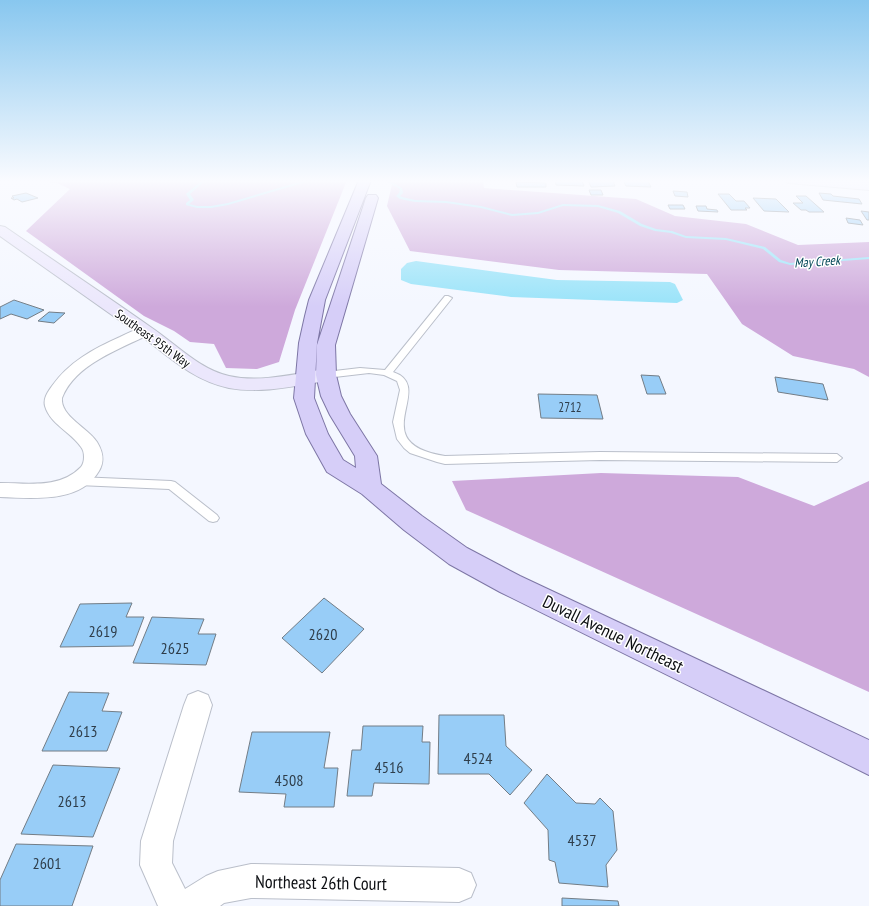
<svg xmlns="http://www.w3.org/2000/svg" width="869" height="906" font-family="'PT Sans Narrow',sans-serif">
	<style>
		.forest { fill: #cea9db }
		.water { fill: #98e3f9 }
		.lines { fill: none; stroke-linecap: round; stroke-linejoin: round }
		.stream { fill: #98e3f9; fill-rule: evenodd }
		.building { fill: #98cdf7; stroke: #737d86 }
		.lane-casing { stroke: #babfca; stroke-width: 2 }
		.street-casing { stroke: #babfca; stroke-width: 2 }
		.secondary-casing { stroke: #babfca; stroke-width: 2 }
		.primary-casing { stroke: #7d76a5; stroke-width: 2 }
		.lane { fill: #fff; fill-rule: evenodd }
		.street { fill: #fff; fill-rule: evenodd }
		.secondary { fill: #ebe7fc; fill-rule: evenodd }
		.primary { fill: #d6cef8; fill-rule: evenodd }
		.labels { text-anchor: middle; stroke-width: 3; stroke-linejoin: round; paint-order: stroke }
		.far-water-label { font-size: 13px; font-style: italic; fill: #004656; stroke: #fff }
		.far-street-label { font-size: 13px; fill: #0b0d11; stroke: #fff }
		.number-label { font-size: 13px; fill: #2e3d4a }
		.near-number-label { font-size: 16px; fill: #2e3d4a }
		.near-street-label { font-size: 18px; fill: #0b0d11; stroke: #fff }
	</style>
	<rect width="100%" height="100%" fill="#f4f7ff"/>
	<g class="forest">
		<polygon points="31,180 347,180 295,310 279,362 257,369 226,368 214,344 190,342 174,331 144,316 26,231 70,189 57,183"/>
		<polygon points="393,180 483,180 484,188 636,199 675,216 746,224 798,245 869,242 869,377 854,369 793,356 742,324 707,274 559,270 410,251 387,206"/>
		<polygon points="601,473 738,477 814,506 869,481 869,692 466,510 452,481"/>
	</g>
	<polygon class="water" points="416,261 557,280 670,282 675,284 683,300 677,303 511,297 411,284 401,280 401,269 407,263"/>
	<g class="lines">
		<g class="stream">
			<polygon points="203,180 206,180 190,194 194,200 189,204 197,206 211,206 228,203 299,182 307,180 313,180 228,205 211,208 197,208 186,205 186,203 190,200 186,194 187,193"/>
			<polygon points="384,180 388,180 402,188 403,193 400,196 402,197 415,200 446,201 481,206 512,214 538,212 563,204 598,205 620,211 642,224 656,229 672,231 686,236 726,238 765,247 781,260 790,263 869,257 869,259 790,265 779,262 763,249 726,240 686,238 671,233 655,231 640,226 618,213 598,207 563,206 538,214 512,216 481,208 446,203 415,202 400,199 396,196 399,193 400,189"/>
		</g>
	</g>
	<g class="building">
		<polygon points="555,180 582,181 584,186 556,185"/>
		<polygon points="588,180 613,181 615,186 591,187"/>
		<polygon points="623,180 648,181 651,187 626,186"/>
		<polygon points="516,182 546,183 546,187 517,187"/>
		<polygon points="589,190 601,190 603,195 591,195"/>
		<polygon points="673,191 687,192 688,197 675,196"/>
		<polygon points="26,193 38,198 22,202 17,199 14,200 11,198 14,198 12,196"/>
		<polygon points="819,193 831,194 833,196 859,199 862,204 823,200"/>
		<polygon points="718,194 729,194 736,201 744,201 750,208 745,208 747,210 731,210"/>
		<polygon points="796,196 806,196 824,212 809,212 806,210 801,210 793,203 803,203"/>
		<polygon points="753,198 776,199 789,212 764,211"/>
		<polygon points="668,205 683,205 685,209 670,209"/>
		<polygon points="696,206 706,206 707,209 717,210 718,212 698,211"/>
		<polygon points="861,211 869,212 869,220 867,220"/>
		<polygon points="846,218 860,220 863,225 848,223"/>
		<polygon points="14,300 44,310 27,319 11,314 0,319 0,307"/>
		<polygon points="49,312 65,313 54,323 38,321"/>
		<polygon points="641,375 659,376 666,394 647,394"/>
		<polygon points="775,377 823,384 828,400 778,392"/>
		<polygon points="538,394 597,395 603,419 541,418"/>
		<polygon points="324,598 364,629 322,673 282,638"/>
		<polygon points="132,603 126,617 144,617 133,646 60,647 80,604"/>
		<polygon points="152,617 204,619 198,634 216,634 206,665 133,663"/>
		<polygon points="69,692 109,693 102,711 122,712 107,751 42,751"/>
		<polygon points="439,715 504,715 506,746 532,770 510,795 489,774 438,774"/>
		<polygon points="363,726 423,726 422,742 430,742 429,784 374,783 372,796 347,796 352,750 361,750"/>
		<polygon points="252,732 330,732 324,768 338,768 334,807 284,807 286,794 239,792"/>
		<polygon points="53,765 120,768 93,837 21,834"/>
		<polygon points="547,774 576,803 595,804 600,798 613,811 617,850 606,865 608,887 559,883 555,862 549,860 548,830 524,803"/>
		<polygon points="16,844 93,846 72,906 0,906 0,880"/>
		<polygon points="562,898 618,901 619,906 562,906"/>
	</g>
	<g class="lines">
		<g class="lane-casing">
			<g id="lane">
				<path d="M 445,296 L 448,296 L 452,298 L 393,372 C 438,387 362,443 445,456 L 600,452 L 837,454 L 842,458 L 837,462 L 600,460 L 445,464 L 437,462 L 410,453 L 404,448 L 397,439 L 393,422 L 400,390 L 397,381 L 384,375 L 369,373 L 326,378 L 322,375 L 326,372 L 360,368 L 385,370 Z"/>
				<polygon points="78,477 171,481 175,482 217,515 219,518 217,521 213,522 209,521 169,489 78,485 74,484 73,481 74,478"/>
			</g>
		</g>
		<g class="street-casing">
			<g id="street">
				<path d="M 145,327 L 150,328 L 152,331 L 150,334 C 120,349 75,364 62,398 C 60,416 88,428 97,442 C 103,452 105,461 99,471 C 80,504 32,498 0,497 L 0,483 C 28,483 60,489 81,467 C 85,462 85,452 81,447 C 71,432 50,424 45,406 C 43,398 48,392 52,386 C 69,362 93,349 120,337 C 128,333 136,329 145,327 Z"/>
				<polygon points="198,691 208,695 212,705 173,841 172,863 185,889 206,876 218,871 251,864 459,868 471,873 476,885 471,897 459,902 251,898 224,903 220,906 158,906 140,865 141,841 184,705 188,695"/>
			</g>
		</g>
		<g class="secondary-casing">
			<g id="secondary">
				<polygon points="783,180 840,180 869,182 869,190 789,183"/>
				<path d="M 0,226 L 5,227 C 54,261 104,294 152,328 C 177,345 199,369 229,376 C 260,383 294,374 325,369 L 332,371 L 335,375 L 332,379 L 325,381 C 294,386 260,394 229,388 C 191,380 166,354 136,332 C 91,300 45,268 0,236 Z"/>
			</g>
		</g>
		<g class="primary-casing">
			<polygon id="primary" points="359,180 371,180 325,300 317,343 314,398 328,434 343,460 356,468 355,456 330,415 321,396 316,375 317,345 366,198 368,195 376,195 378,198 335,345 336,375 341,396 350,414 377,456 381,484 422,516 467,548 520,576 869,740 869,775 500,592 449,564 404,530 362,494 327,472 306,434 294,398 299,343 305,316 309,300"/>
		</g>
		<use href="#lane" class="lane"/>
		<use href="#street" class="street"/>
		<use href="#secondary" class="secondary"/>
		<use href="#primary" class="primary"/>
	</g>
	<linearGradient id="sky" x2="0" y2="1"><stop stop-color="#88c7ef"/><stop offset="0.59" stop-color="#fafbff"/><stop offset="1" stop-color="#fafbff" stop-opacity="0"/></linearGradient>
	<rect width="869" height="307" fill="url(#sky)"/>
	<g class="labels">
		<g class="far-water-label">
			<text transform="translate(817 261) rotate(-4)" y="5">May Creek</text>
		</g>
		<g class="far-street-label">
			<text transform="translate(153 338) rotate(36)" y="5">Southeast 95th Way</text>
		</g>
		<g class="number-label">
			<text x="570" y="412">2712</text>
		</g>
		<g class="near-number-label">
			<text x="103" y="637">2619</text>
			<text x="323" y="640">2620</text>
			<text x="175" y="654">2625</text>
			<text x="83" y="737">2613</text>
			<text x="478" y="764">4524</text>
			<text x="389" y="773">4516</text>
			<text x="289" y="786">4508</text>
			<text x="72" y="807">2613</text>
			<text x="582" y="846">4537</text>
			<text x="47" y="869">2601</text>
		</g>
		<g class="near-street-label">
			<text transform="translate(613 634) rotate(26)" y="6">Duvall Avenue Northeast</text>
			<text transform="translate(321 883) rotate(1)" y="6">Northeast 26th Court</text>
		</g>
	</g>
</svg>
